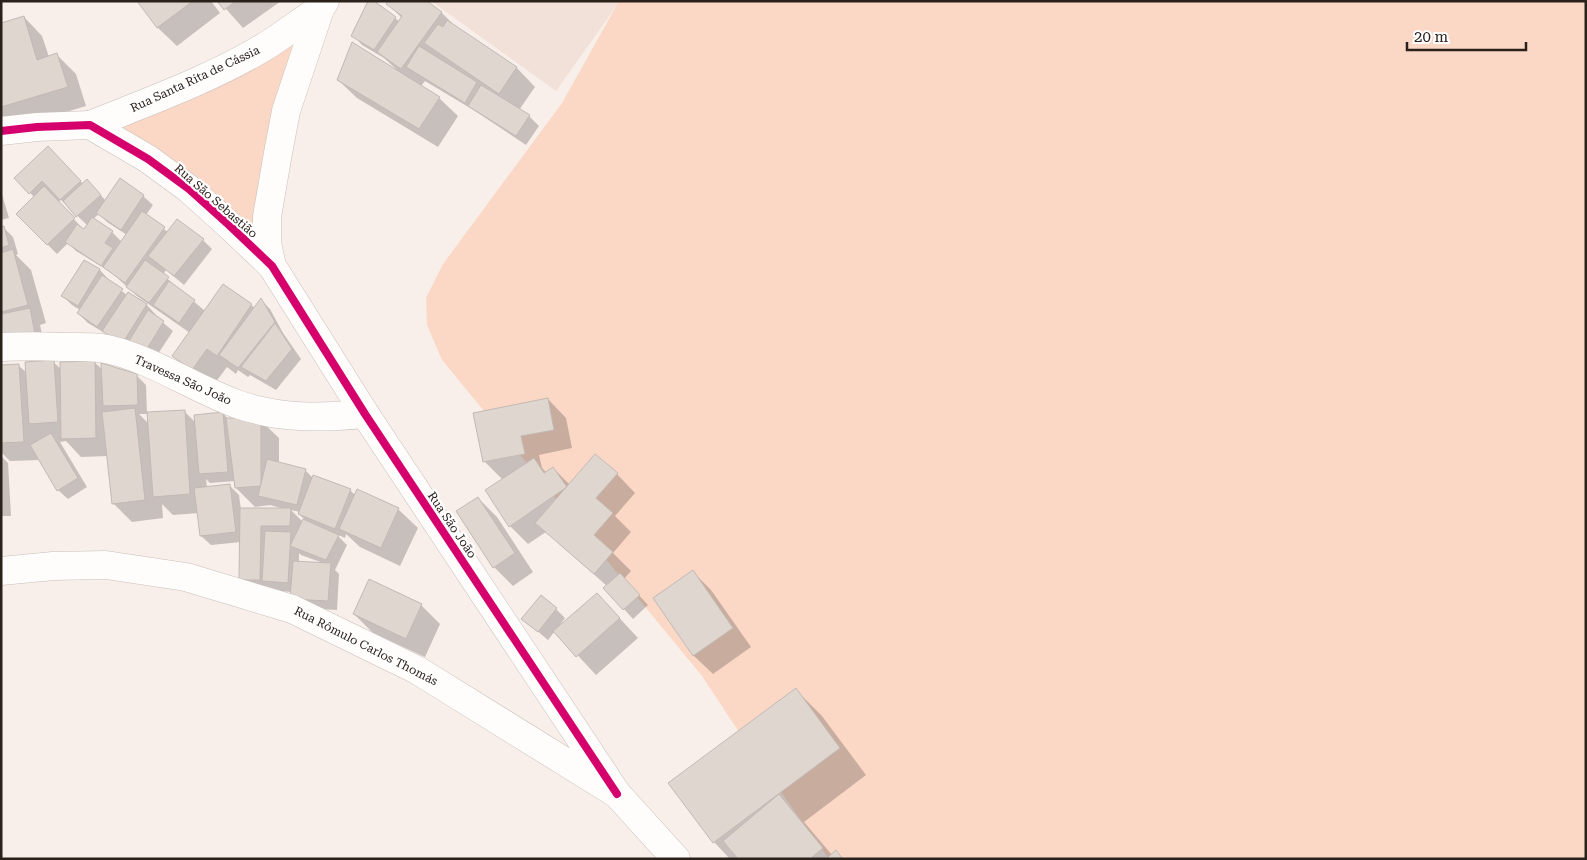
<svg xmlns="http://www.w3.org/2000/svg" width="1587" height="860" font-family="'Roboto Serif',serif">
	<style>
		.built { fill: #f2e1d9 }
		.green { fill: #fbd8c6 }
		.shadow { fill: #0003; fill-rule: evenodd }
		.building { fill: #e0d6d0; stroke: #c3b9b4 }
		.lines { fill: none; stroke-linecap: round; stroke-linejoin: round }
		.street-casing { stroke: #c8bfba; stroke-width: 29 }
		.street { stroke: #fefdfc; stroke-width: 28 }
		.cycleway-casing { stroke: #fefefe; stroke-width: 11 }
		.cycleway { stroke: #d6006c; stroke-width: 8 }
		.labels { text-anchor: middle; stroke-width: 4.5; stroke-linejoin: round; paint-order: stroke }
		.street-label { font-size: 12px; fill: #2b211b; stroke: #fefefe }
	</style>
	<rect width="100%" height="100%" fill="#f9efea"/>
	<polygon class="built" points="431,1 620,1 556,91"/>
	<g class="green">
		<polygon points="619,1 1586,1 1586,859 829,859 752,752 702,676 442,360 427,325 426,298 443,264 562,103"/>
		<polygon points="300,36 252,229 115,128"/>
	</g>
	<g class="shadow">
		<polygon points="138,1 211,1 220,13 177,46 158,28"/>
		<polygon points="219,1 281,1 243,28"/>
		<polygon points="425,1 442,13 457,28 517,68 535,87 519,110 529,116 539,126 526,145 475,111 425,81 421,86 439,98 458,116 438,147 357,98 338,80 396,69 384,58 362,45 353,35 395,18 400,22 402,18 388,4"/>
		<polygon points="24,17 42,36 49,57 57,55 76,74 86,106 13,128 1,128 1,73"/>
		<path d="M 66,166 L 83,184 L 96,190 L 106,201 L 143,196 L 153,205 L 146,215 L 169,233 L 203,240 L 212,249 L 184,285 L 166,270 L 163,275 L 205,311 L 251,305 L 255,308 L 261,300 L 270,309 L 283,333 L 301,359 L 276,390 L 250,375 L 248,377 L 238,370 L 236,374 L 227,367 L 212,387 L 193,374 L 174,356 L 190,333 L 137,296 L 112,273 L 76,251 L 68,243 L 57,254 L 17,214 L 34,197 L 16,178 ZM 61,200 L 88,226 L 85,231 L 58,202 ZM 99,214 L 107,222 L 127,235 L 122,242 L 112,232 L 93,219 Z"/>
		<polygon points="1,191 9,218 1,220"/>
		<polygon points="3,227 13,237 18,254 16,255 31,270 46,323 40,325 44,343 1,352 1,228"/>
		<polygon points="85,261 100,270 109,280 108,281 127,295 146,304 156,315 155,316 173,331 154,360 113,341 108,335 88,323 78,313 80,310 72,305 63,296"/>
		<path d="M 53,362 L 61,369 L 94,362 L 103,370 L 136,375 L 146,385 L 147,414 L 184,411 L 196,423 L 223,413 L 229,420 L 260,420 L 279,438 L 279,463 L 305,470 L 313,478 L 350,490 L 356,496 L 358,491 L 399,510 L 418,528 L 400,566 L 360,547 L 346,534 L 345,538 L 336,534 L 347,545 L 335,570 L 339,574 L 337,610 L 301,608 L 292,592 L 279,591 L 240,579 L 241,542 L 211,545 L 201,536 L 199,513 L 173,515 L 162,504 L 163,518 L 132,522 L 113,503 L 108,456 L 81,457 L 66,441 L 60,442 L 87,487 L 68,499 L 58,490 L 41,460 L 10,461 L 1,452 L 1,366 L 18,365 L 27,373 ZM 139,414 L 148,414 L 149,424 ZM 206,479 L 210,483 L 235,481 L 236,488 L 255,507 L 270,505 L 285,509 L 241,510 L 239,495 L 229,485 L 207,488 ZM 291,510 L 300,512 L 299,514 L 308,523 L 303,522 ZM 299,553 L 301,555 L 323,563 L 299,563 Z"/>
		<polygon points="548,399 566,418 572,448 539,455 542,468 547,473 553,468 570,485 617,474 635,493 615,516 631,532 613,553 631,571 624,579 648,605 633,619 605,588 607,586 546,532 528,544 510,526 503,480 484,461"/>
		<polygon points="1,456 8,463 11,516 1,516"/>
		<polygon points="478,498 497,517 533,572 513,586 494,567"/>
		<polygon points="693,572 711,590 751,647 713,674 694,656 654,599"/>
		<polygon points="597,594 638,638 596,675 555,631 548,640 523,619 556,609 565,618 559,626"/>
		<polygon points="421,605 440,624 425,657 373,633 354,614"/>
		<polygon points="796,690 822,716 866,775 804,822 832,855 842,859 730,859 714,842 670,783"/>
	</g>
	<g class="building">
		<polygon points="137,1 193,1 157,28"/>
		<polygon points="217,1 236,1 224,10"/>
		<polygon points="368,1 374,1 396,17 374,50 351,36"/>
		<polygon points="388,1 427,1 442,12 401,69 377,52 402,16 386,4"/>
		<polygon points="24,16 37,60 57,53 68,87 1,107 1,23"/>
		<polygon points="447,20 517,67 499,94 424,43 438,24 443,27"/>
		<polygon points="352,42 440,97 419,129 337,80"/>
		<polygon points="419,46 477,82 465,103 406,67"/>
		<polygon points="481,85 530,115 516,136 468,106"/>
		<polygon points="48,146 81,181 60,200 42,181 29,194 14,178"/>
		<polygon points="120,178 144,195 121,230 96,213"/>
		<polygon points="87,179 101,195 76,217 63,201"/>
		<polygon points="44,186 75,218 47,245 16,214"/>
		<polygon points="142,211 165,227 125,283 103,267"/>
		<polygon points="92,217 113,231 105,243 113,248 101,266 65,242 77,224 84,229"/>
		<polygon points="177,219 204,239 174,276 148,256"/>
		<polygon points="4,226 9,245 1,248 1,227"/>
		<polygon points="13,249 28,305 1,312 1,253"/>
		<polygon points="84,260 100,269 78,306 61,296"/>
		<polygon points="145,260 169,277 149,303 126,287"/>
		<polygon points="102,275 123,289 97,327 77,313"/>
		<polygon points="169,281 195,300 179,323 153,305"/>
		<polygon points="223,284 252,304 217,356 207,349 192,370 172,356"/>
		<polygon points="128,292 147,304 122,344 102,331"/>
		<polygon points="261,298 275,322 238,368 219,355"/>
		<polygon points="30,308 35,334 1,341 1,314"/>
		<polygon points="148,310 164,321 145,352 129,341"/>
		<polygon points="275,323 292,349 266,381 241,367"/>
		<polygon points="54,360 58,422 29,424 25,362"/>
		<polygon points="95,361 96,438 61,439 60,362"/>
		<polygon points="101,363 137,374 138,405 103,406"/>
		<polygon points="19,364 24,442 1,443 1,365"/>
		<polygon points="548,398 554,430 521,436 525,454 483,462 473,413"/>
		<polygon points="135,408 145,500 112,504 102,412"/>
		<polygon points="185,410 190,494 153,497 147,412"/>
		<polygon points="223,412 228,472 199,474 194,415"/>
		<polygon points="226,418 261,418 261,486 235,488"/>
		<polygon points="51,433 78,478 57,491 30,445"/>
		<polygon points="595,454 618,473 596,498 613,513 594,535 613,552 594,574 535,523"/>
		<polygon points="534,458 544,473 553,467 567,487 509,527 485,490"/>
		<polygon points="267,459 306,469 297,505 258,496"/>
		<polygon points="313,475 351,489 335,529 298,514"/>
		<polygon points="230,484 236,532 200,536 194,488"/>
		<polygon points="357,489 399,508 381,548 339,529"/>
		<polygon points="478,497 515,553 493,568 456,511"/>
		<polygon points="240,508 291,508 290,526 261,526 260,580 239,580"/>
		<polygon points="303,519 339,535 326,560 290,546"/>
		<polygon points="265,531 291,532 288,583 262,581"/>
		<polygon points="293,561 331,563 328,601 290,599"/>
		<polygon points="693,570 733,628 693,656 653,598"/>
		<polygon points="620,573 640,595 623,610 603,588"/>
		<polygon points="369,579 422,604 406,639 353,614"/>
		<polygon points="597,593 620,618 576,657 553,631"/>
		<polygon points="541,595 557,608 538,632 521,619"/>
		<polygon points="796,688 840,748 713,843 668,783"/>
		<polygon points="779,794 823,848 810,859 738,859 723,841"/>
		<polygon points="836,850 843,859 826,859"/>
	</g>
	<g class="lines">
		<g class="street-casing">
			<g id="street">
				<path d="M 90,125 C 150,101 214,78 269,44 C 286,33 303,20 320,9"/>
				<polyline points="1,131 37,127 90,125 148,159 189,189 229,225 272,266 365,414 617,794"/>
				<polyline points="272,266 267,243 267,217 278,153 286,111 320,9 325,1"/>
				<path d="M 1,347 C 22,346 42,346 62,347 C 80,347 98,346 115,351 C 158,363 196,389 237,404 C 279,419 321,418 365,414"/>
				<polyline points="1,571 53,566 106,565 186,577 292,609 417,670 617,794 676,859"/>
			</g>
		</g>
		<use href="#street" class="street"/>
		<g class="cycleway-casing">
			<polyline id="cycleway" points="1,131 37,127 90,125 148,159 189,189 229,225 272,266 365,414 617,794"/>
		</g>
		<use href="#cycleway" class="cycleway"/>
	</g>
	<g class="labels">
		<g class="street-label">
			<text transform="translate(195 79) rotate(-25)" y="4">Rua Santa Rita de Cássia</text>
			<text transform="translate(216 201) rotate(41)" y="4">Rua São Sebastião</text>
			<text transform="translate(183 380) rotate(24)" y="4">Travessa São João</text>
			<text transform="translate(452 525) rotate(56)" y="4">Rua São João</text>
			<text transform="translate(366 646) rotate(27)" y="4">Rua Rômulo Carlos Thomás</text>
		</g>
	</g>
	<rect width="1587" height="860" fill="none" stroke="#2b211b" stroke-width="5"/>
	<path d="M1407 42v8h119v-8" fill="none" stroke="#2b211b" stroke-width="2.5"/>
	<text x="1414" y="42" font-size="15" fill="#2b211b" stroke="#fefefe" stroke-width="4" paint-order="stroke">20 m</text>
</svg>
